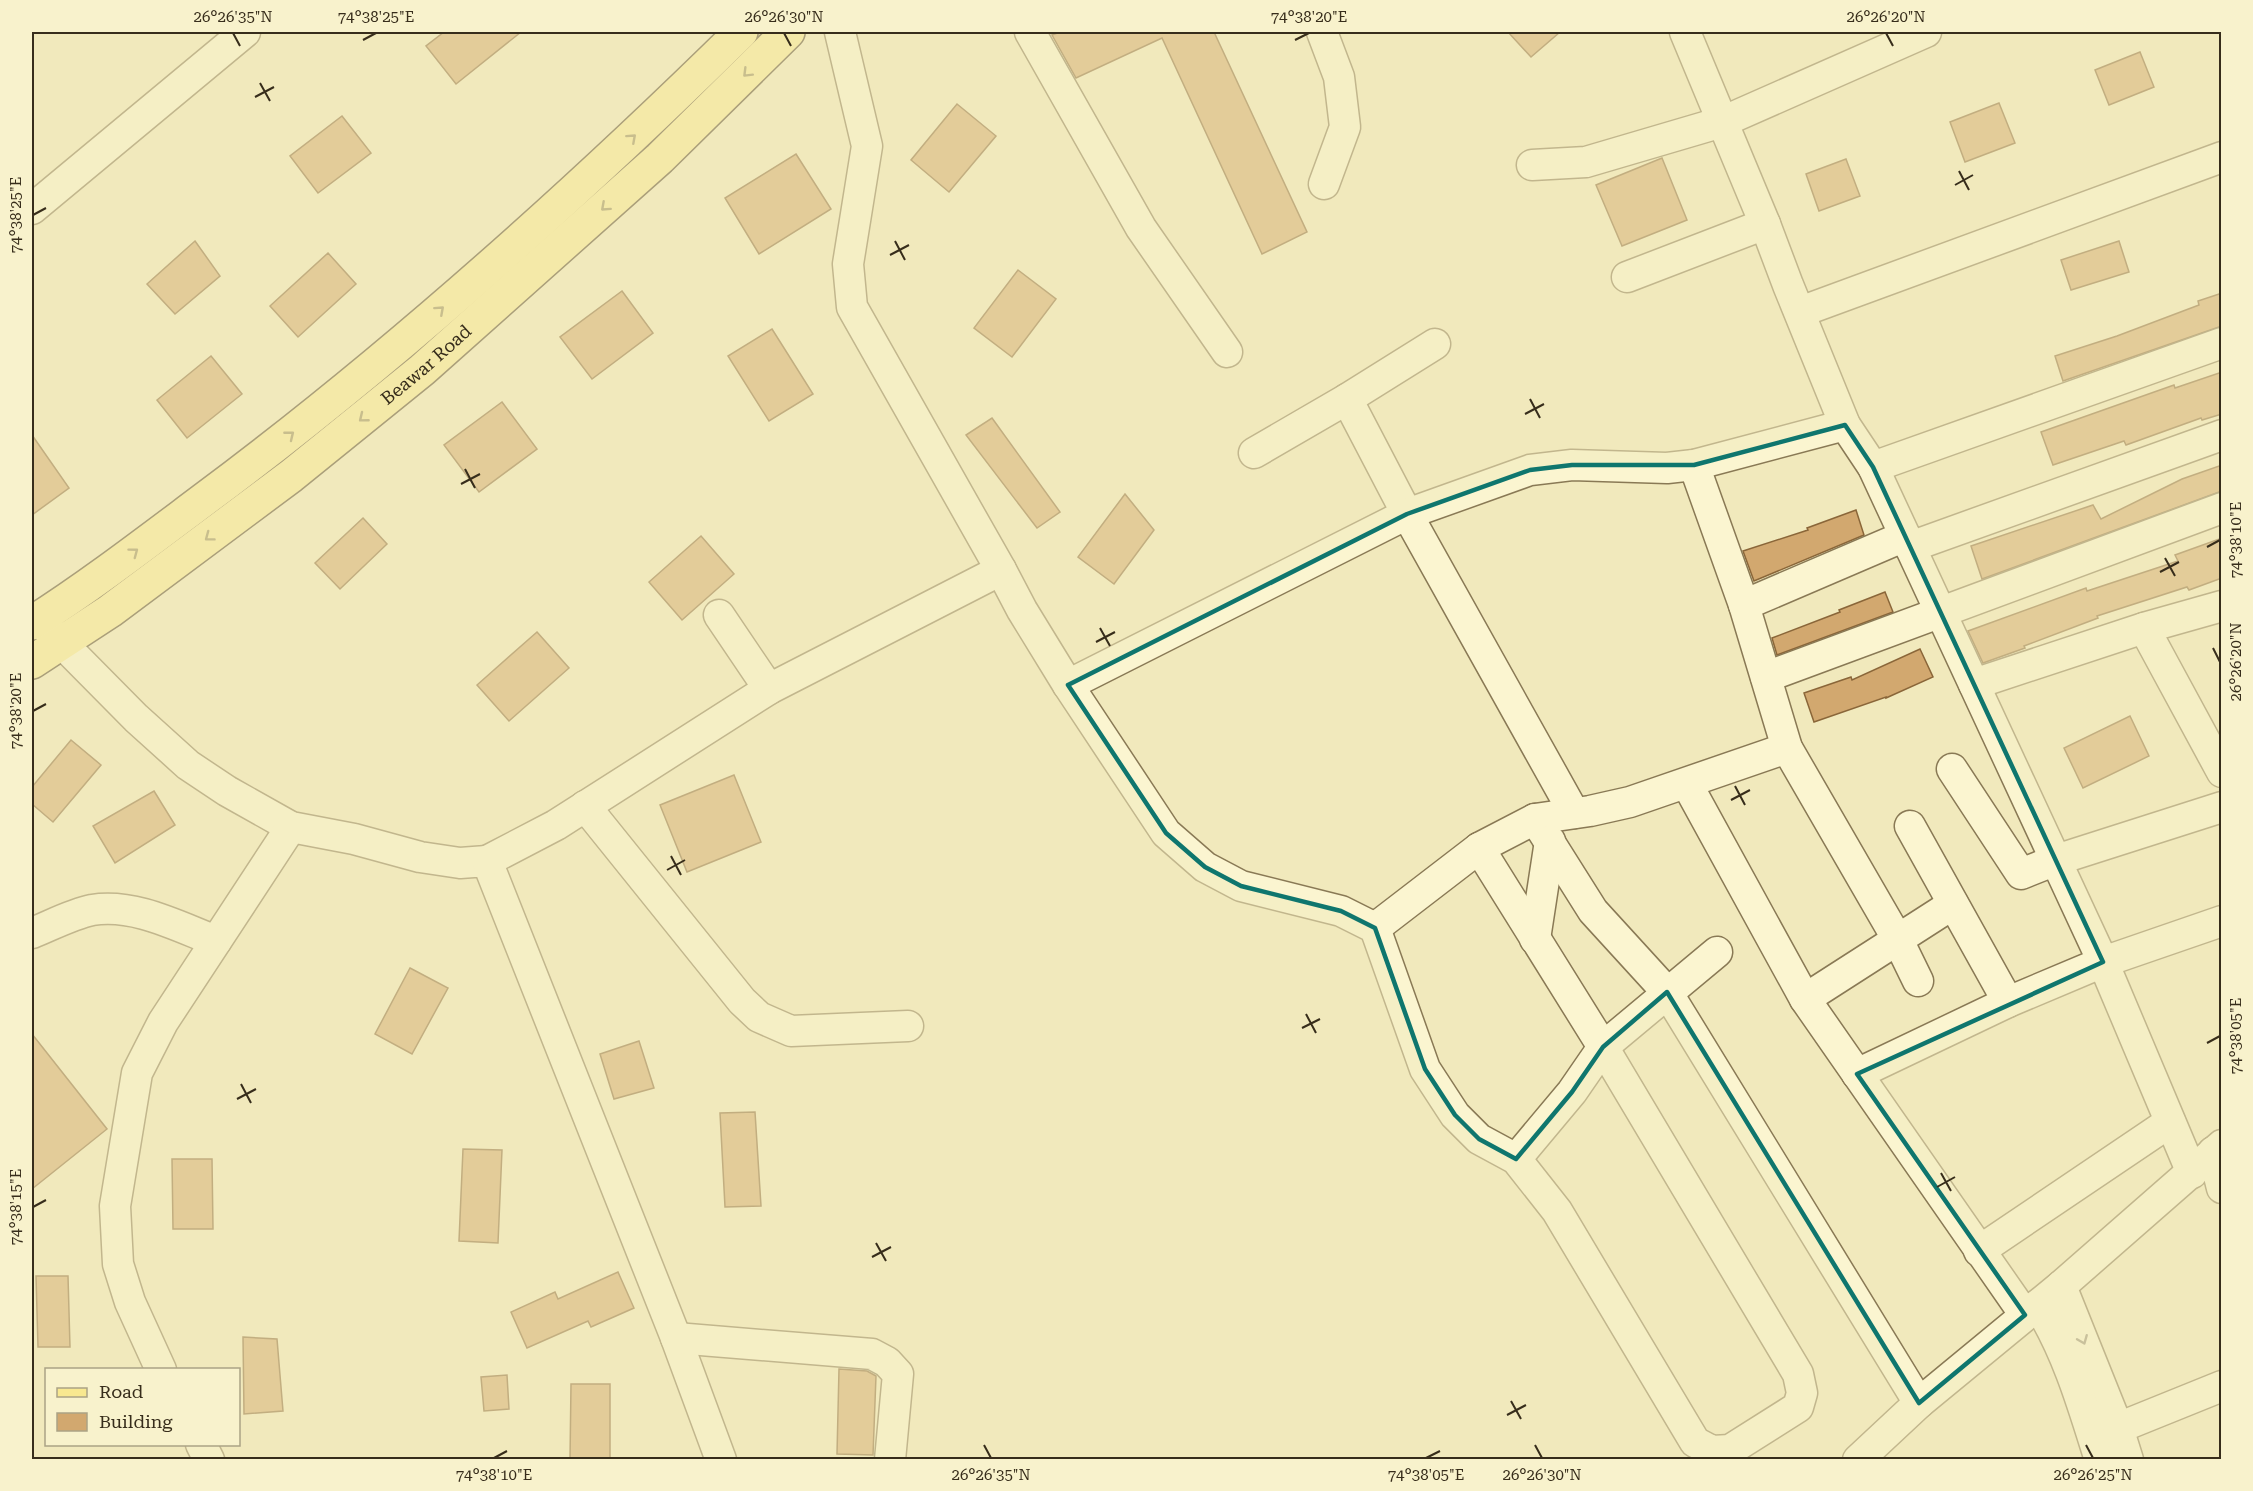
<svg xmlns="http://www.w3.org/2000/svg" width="2253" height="1491" font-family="'Roboto Serif',serif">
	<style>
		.building { fill: #d2a86f; stroke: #8a6639; stroke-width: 1.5 }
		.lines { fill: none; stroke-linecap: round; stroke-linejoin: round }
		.minor-casing { stroke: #897955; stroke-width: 33 }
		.major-casing { stroke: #56452a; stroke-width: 36 }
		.minor { stroke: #fbf5d0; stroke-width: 30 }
		.major { stroke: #f8e890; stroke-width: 33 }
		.oneway { stroke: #988a56 }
		.oneway2 { stroke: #999176 }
		.marked { fill: none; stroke: #0f766e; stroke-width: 4.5; stroke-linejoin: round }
		.ticks { fill: none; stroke: #372d1b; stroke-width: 2 }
		.labels { text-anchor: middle; stroke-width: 6; stroke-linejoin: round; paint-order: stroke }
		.street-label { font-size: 18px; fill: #372d1b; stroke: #f8f2cc }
		.neatline { fill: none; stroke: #372d1b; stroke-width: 2 }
		.ticks-label { font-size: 15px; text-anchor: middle; fill: #372d1b }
	</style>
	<rect width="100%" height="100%" fill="#f1e9bc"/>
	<g class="building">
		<polygon points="444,32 521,32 456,84 426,46"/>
		<polygon points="1060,32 1214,32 1307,232 1262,254 1162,38 1076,78 1052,35"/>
		<polygon points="1508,32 1560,32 1531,57"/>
		<polygon points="2140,52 2154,87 2109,105 2095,70"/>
		<polygon points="1999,103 2015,143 1965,162 1950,122"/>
		<polygon points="957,104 996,136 949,192 911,160"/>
		<polygon points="342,116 371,153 318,193 290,156"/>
		<polygon points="796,154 831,209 759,254 725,198"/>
		<polygon points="1662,158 1687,220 1622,246 1596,185"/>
		<polygon points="1846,159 1860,196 1819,211 1806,174"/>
		<polygon points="195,241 220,276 175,314 147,284"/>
		<polygon points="2119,241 2129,272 2071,290 2061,260"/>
		<polygon points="328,253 356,284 298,337 270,306"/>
		<polygon points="1018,270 1056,299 1012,357 974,328"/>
		<polygon points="622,291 653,333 592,379 560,337"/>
		<polygon points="2222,293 2222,326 2063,381 2055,356 2117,336 2199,305 2198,301"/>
		<polygon points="772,329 813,394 769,421 728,356"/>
		<polygon points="211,356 242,394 187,438 157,400"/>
		<polygon points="2222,372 2222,414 2202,420 2201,418 2126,445 2124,441 2053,465 2041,432 2174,385 2175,388"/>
		<polygon points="502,402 537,449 479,492 444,445"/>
		<polygon points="992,418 1060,512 1037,528 966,435"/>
		<polygon points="32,435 69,488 32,515"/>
		<polygon points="2222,465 2222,491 1982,579 1971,546 2093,505 2101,519 2182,479"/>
		<polygon points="1125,494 1154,530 1114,584 1078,557"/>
		<polygon points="1856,510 1864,535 1754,581 1743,551 1808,530 1807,528"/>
		<polygon points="363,518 387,544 340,589 315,563"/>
		<polygon points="701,536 734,574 682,620 649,582"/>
		<polygon points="2222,538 2222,578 2189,590 2187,587 2097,616 2098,618 2024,646 2025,648 1983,663 1968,631 2086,588 2087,591 2178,561 2175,555"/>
		<polygon points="1885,592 1893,612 1777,655 1772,638 1840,612 1839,610"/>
		<polygon points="537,632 569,668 509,721 477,685"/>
		<polygon points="1920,649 1933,677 1886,698 1886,697 1814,722 1804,693 1851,677 1852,680"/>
		<polygon points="2130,716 2149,756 2083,788 2064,748"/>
		<polygon points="71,740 101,765 53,822 32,804 32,787"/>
		<polygon points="734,775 761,842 687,872 660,805"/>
		<polygon points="154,791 175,825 115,863 93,826"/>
		<polygon points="410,968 448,988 412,1054 375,1034"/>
		<polygon points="32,1034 107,1129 32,1189"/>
		<polygon points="639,1041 654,1088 614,1099 600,1054"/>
		<polygon points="755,1112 761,1206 725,1207 720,1113"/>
		<polygon points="463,1149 502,1150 498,1243 459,1241"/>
		<polygon points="172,1159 212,1159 213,1229 173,1229"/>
		<polygon points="618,1272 634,1308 591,1327 588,1321 527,1348 511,1312 555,1292 558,1299"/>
		<polygon points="36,1276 68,1276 70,1347 38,1347"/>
		<polygon points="243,1337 277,1339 283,1411 244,1414"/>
		<polygon points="839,1369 867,1371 876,1376 873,1455 837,1454"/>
		<polygon points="507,1375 509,1409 484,1411 481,1377"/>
		<polygon points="571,1384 610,1384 610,1460 570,1460"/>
	</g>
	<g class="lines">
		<g class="minor-casing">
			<g id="minor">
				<polyline points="1030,32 1141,228 1227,352"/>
				<polyline points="1322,32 1339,77 1345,127 1324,184"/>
				<polyline points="1685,32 1765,224 1788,285 1845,425 1873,467 2103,962 2192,1173"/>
				<polyline points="1532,165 1586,162 1722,122 1926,32"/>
				<polyline points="32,209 245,32"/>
				<polyline points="1627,277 1765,224"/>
				<polyline points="1800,312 2222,157"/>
				<polyline points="1347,399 1407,514 1574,813"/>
				<polyline points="1254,453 1347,399 1435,344"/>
				<polyline points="1694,465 1744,605 1787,748 1898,940 1918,981"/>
				<polyline points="1873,467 2222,343"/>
				<polyline points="1910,547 2222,435"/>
				<polyline points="1001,570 1022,610 1068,685 1166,833 1205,867 1241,886 1341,911 1375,928 1425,1069 1455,1115 1479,1139 1516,1159 1557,1211 1695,1442 1712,1451 1730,1450 1798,1407 1802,1393 1798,1374 1603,1047 1479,848"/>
				<polyline points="1744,605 1905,536"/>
				<polyline points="719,615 769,689"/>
				<polyline points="44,625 136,718 188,765 227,791 291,827 354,839 420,857 460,863 487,861 676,1338 721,1460"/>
				<polyline points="2144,628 2222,772"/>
				<polyline points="1766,677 2222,508"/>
				<polyline points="1974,684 2144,628 2222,606"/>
				<polyline points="1068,685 1407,514 1530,470 1572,465 1667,468 1694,465 1845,425"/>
				<polyline points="1952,769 2021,874 2056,860 2222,807"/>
				<polyline points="1687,784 1805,999 2025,1315"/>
				<polyline points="585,806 742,1001 759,1017 791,1031 908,1026"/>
				<polyline points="1535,819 1593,911 1667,992 1919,1403"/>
				<polyline points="487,861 556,825 769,689 1001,570 852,307 848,264 867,146 840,32"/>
				<polyline points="1375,928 1479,848 1535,819 1590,811 1630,802 1787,748"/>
				<path d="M 32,933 C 50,926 72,914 92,910 C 134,903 177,926 216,941"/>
				<polyline points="1535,939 1550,841"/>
				<polyline points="1805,999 1953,904"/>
				<polyline points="2008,1002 2103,962 2222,921"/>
				<polyline points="1857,1074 2008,1002 1910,826"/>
				<polyline points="2213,1152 2222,1188"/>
				<polyline points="1516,1159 1572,1092 1603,1047 1717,952"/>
				<polyline points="1979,1251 2170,1122"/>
				<polyline points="2061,1286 2118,1428 2128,1460"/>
				<path d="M 2038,1305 C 2068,1353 2083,1406 2100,1460"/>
				<polyline points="676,1338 872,1354 887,1362 898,1374 890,1460"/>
				<polyline points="161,1370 130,1302 118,1264 115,1206 137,1073 163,1022 291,827"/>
				<polyline points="2118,1428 2222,1386"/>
				<polyline points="201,1444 209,1460"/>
				<polyline points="1858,1460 1919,1403 2061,1286 2222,1145"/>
			</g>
		</g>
		<g class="major-casing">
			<g id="major">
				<path d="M 32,623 C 90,586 146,543 202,501 C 393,359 571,199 741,32"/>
				<path id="s1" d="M 32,662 L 110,611 L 291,476 L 422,370 L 660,158 L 788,32"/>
			</g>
		</g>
		<use href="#minor" class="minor"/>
		<use href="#major" class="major"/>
	</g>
	<defs><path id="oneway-chevron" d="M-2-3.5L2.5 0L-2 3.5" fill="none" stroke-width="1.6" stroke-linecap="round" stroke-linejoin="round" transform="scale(1.5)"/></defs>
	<g class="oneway">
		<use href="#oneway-chevron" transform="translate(747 73) rotate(135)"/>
		<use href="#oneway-chevron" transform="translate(632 138) rotate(-42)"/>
		<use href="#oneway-chevron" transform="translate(605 207) rotate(138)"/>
		<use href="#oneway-chevron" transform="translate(440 310) rotate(-42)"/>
		<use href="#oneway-chevron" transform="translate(363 418) rotate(141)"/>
		<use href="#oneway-chevron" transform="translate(290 435) rotate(-39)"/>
		<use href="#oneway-chevron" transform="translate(209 537) rotate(143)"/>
		<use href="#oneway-chevron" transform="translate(134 552) rotate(-37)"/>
	</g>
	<use class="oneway2" href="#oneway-chevron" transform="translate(2083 1340) rotate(68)"/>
	<path d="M0 0H2253V1491H0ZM 1845,425 L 1873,467 L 2103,962 L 1857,1074 L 2025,1315 L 1919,1403 L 1667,992 L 1603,1047 L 1572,1092 L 1516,1159 L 1479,1139 L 1455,1115 L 1425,1069 L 1375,928 L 1341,911 L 1241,886 L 1205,867 L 1166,833 L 1068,685 L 1407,514 L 1530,470 L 1572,465 L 1694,465 Z" fill="#f1e9bc" fill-opacity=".55" fill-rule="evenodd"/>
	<path class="marked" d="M 1845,425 L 1873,467 L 2103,962 L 1857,1074 L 2025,1315 L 1919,1403 L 1667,992 L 1603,1047 L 1572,1092 L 1516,1159 L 1479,1139 L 1455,1115 L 1425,1069 L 1375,928 L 1341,911 L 1241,886 L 1205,867 L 1166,833 L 1068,685 L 1407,514 L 1530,470 L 1572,465 L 1694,465 Z"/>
	<path class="ticks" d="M 233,33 L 240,46M 784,33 L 791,46M 1886,33 L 1893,46M 363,40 L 376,33M 1295,40 L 1309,33M 260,83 L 270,101M 255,97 L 274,87M 1959,171 L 1969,190M 1955,185 L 1973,175M 33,215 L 46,208M 895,241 L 905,260M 890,255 L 909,245M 1530,399 L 1540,418M 1525,414 L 1544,404M 465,469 L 475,488M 461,484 L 480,474M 2207,547 L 2220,540M 2165,558 L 2175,576M 2160,572 L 2179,562M 1100,628 L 1110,646M 1096,642 L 1115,632M 2213,648 L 2220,662M 33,711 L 46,704M 1735,786 L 1745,805M 1731,800 L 1750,790M 671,856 L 681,875M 667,870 L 685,860M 1306,1014 L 1316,1033M 1302,1028 L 1320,1019M 2207,1043 L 2220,1036M 241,1084 L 251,1103M 237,1099 L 256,1089M 1941,1173 L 1951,1191M 1937,1187 L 1955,1177M 33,1207 L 46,1200M 876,1243 L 886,1261M 872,1257 L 891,1247M 1511,1401 L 1521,1419M 1507,1415 L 1526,1405M 984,1445 L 991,1458M 1535,1445 L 1542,1458M 2086,1445 L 2093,1458M 494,1458 L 507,1451M 1426,1458 L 1440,1451"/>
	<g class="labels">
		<g class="street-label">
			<text dy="6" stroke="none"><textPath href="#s1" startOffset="494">Beawar Road</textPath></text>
		</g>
	</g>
	<rect width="2253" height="1491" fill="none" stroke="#f8f2cc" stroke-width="66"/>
	<rect x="45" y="1368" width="195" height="78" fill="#f8f2cc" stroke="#aba385" stroke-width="1.5"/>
	<rect x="57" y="1388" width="30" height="9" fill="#f8e890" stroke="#aba385" stroke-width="1.5"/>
	<text x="99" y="1398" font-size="18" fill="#372d1b">Road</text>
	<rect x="57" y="1413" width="30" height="18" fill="#d2a86f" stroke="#aba385" stroke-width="1.5"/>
	<text x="99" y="1428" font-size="18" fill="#372d1b">Building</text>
	<rect x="33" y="33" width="2187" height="1425" class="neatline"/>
	<g class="ticks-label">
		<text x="233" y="22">26°26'35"N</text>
		<text x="376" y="22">74°38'25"E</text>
		<text x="784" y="22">26°26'30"N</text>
		<text x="1309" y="22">74°38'20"E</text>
		<text x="1886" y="22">26°26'20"N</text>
		<text transform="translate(16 215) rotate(-90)" y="5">74°38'25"E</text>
		<text transform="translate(2236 540) rotate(-90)" y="5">74°38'10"E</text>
		<text transform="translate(2236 662) rotate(-90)" y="5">26°26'20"N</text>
		<text transform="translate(16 711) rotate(-90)" y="5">74°38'20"E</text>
		<text transform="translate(2236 1036) rotate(-90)" y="5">74°38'05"E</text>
		<text transform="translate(16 1207) rotate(-90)" y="5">74°38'15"E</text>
		<text x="494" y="1480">74°38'10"E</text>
		<text x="991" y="1480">26°26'35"N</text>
		<text x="1426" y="1480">74°38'05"E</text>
		<text x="1542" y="1480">26°26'30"N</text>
		<text x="2093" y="1480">26°26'25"N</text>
	</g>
</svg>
